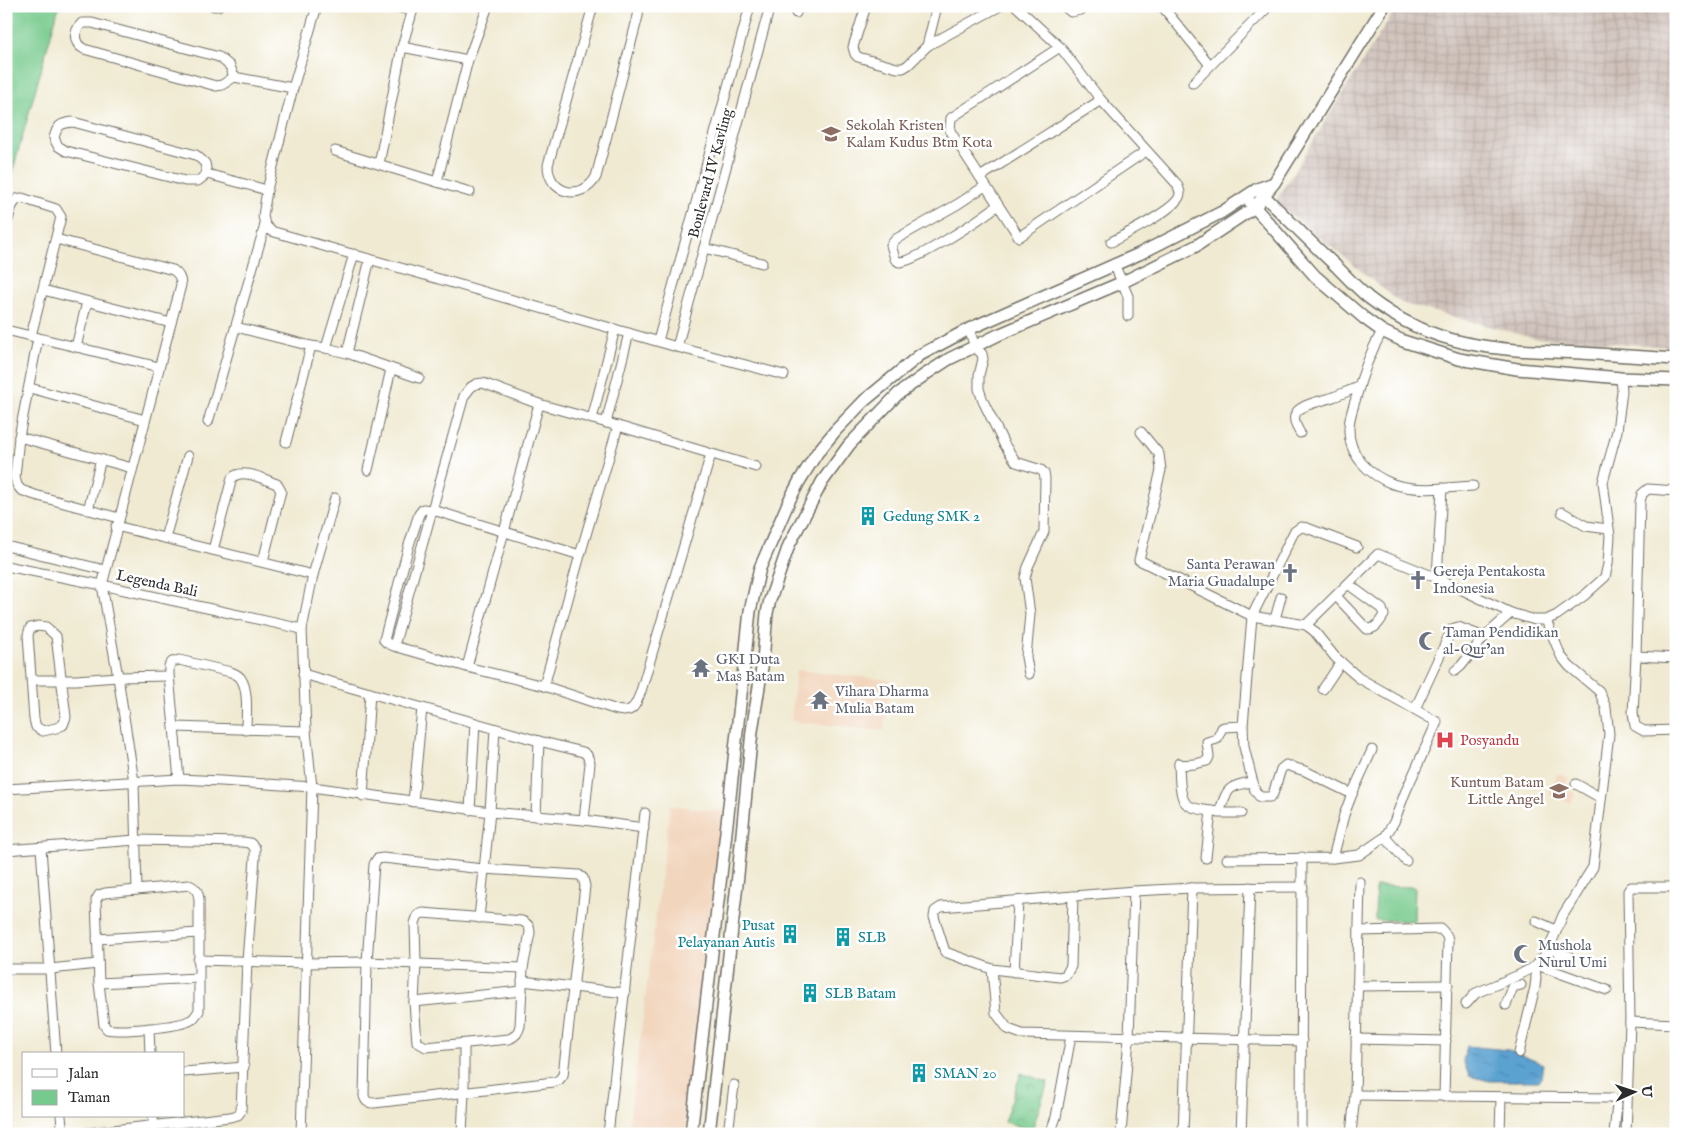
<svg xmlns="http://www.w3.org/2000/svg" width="1682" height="1140" font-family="'IM FELL English',serif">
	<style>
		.built { fill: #f2d5bd }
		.industrial { fill: url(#industrial-grid) }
		.green { fill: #77ca8d; stroke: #517a5c }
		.park { fill: url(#park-crowns); stroke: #517a5c }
		.water { fill: url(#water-ripples); stroke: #43667e }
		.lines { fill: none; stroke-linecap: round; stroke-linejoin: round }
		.minor-casing { stroke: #706e65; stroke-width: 11 }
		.tertiary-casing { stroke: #706e65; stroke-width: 14 }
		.minor { stroke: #fff; stroke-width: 9 }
		.tertiary { stroke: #fff; stroke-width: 11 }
		.labels { text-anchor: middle; stroke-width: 5; stroke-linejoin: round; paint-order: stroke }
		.education-label { font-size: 15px; fill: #785e54; stroke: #fff; text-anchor: start }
		.street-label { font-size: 15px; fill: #2b2b2b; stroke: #fff }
		.culture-label { font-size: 15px; fill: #0d838f; stroke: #fff; text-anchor: start }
		.worship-label { font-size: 15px; fill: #5b616d; stroke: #fff; text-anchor: start }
		.health-label { font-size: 15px; fill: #be3a42; stroke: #fff; text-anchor: start }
	</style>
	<defs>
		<pattern id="industrial-grid" width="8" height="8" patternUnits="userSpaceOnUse" patternTransform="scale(1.25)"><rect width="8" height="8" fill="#cfc1ba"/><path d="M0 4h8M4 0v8" fill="none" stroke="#b2a6a0"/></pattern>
		<pattern id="park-crowns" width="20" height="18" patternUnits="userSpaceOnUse" patternTransform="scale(1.25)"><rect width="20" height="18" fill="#77ca8d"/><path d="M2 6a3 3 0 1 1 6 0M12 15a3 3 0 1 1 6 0" fill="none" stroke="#62a473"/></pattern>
		<pattern id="water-ripples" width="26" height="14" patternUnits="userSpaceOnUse" patternTransform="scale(1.25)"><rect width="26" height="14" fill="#5ba2d1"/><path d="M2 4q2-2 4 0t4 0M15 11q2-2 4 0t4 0" fill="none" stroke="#4b84aa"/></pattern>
	</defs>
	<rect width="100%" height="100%" fill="#fff"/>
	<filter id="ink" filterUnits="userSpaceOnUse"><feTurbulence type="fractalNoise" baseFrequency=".02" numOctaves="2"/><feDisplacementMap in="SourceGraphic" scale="10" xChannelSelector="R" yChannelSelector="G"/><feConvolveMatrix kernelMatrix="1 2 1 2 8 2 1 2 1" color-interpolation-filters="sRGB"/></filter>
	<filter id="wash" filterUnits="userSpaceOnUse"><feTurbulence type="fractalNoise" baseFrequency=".0096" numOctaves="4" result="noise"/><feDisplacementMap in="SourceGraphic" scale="20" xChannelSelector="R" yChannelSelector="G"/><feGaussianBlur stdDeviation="1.12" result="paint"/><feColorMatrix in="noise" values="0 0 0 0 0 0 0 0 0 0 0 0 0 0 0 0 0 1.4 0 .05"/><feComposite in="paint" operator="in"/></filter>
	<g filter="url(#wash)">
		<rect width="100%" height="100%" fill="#f0ead2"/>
		<g class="built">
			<polygon points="796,670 889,680 884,731 791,721"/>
			<polygon points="1558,773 1568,778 1564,788 1575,793 1571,803 1549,793"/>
			<polygon points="670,805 724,812 686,1134 628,1134"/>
		</g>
		<polygon class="industrial" points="1397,6 1676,6 1676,347 1534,338 1401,303 1275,202"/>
		<g class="green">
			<polygon points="6,6 59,6 6,195"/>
			<polygon points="1376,886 1415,887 1414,921 1375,920"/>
		</g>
		<polygon class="park" points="1021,1073 1048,1082 1032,1130 1004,1122"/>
		<polygon class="water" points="1467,1046 1508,1050 1543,1064 1541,1078 1538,1081 1490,1081 1469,1076 1463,1060"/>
	</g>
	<g filter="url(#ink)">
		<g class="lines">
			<g class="minor-casing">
				<g id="minor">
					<polyline points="214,6 218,6"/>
					<polyline points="317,6 293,88 267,190 263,216 265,225 271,231 677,347 784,375"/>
					<polyline points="394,6 412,11"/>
					<path d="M 593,6 L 548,165 C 548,194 582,202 596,177 L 638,16 L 639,6"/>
					<polyline points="866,6 853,47 855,54 858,57 897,68 903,68 908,65 927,46 1000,6"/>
					<path d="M 1016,6 L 1060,47 L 1101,100 L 1176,183 C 1178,186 1180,190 1180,194 C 1179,208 1124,235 1111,242"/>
					<polyline points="1064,6 1071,12 1080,10 1085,6"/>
					<polyline points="1162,6 1210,65"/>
					<polyline points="796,13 798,6"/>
					<polyline points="927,46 937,6"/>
					<polyline points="402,47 468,60"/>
					<polyline points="1060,47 951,118 950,131 1019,237 1146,151"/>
					<path d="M 234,77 L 230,66 L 219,57 L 92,23 L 82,23 C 73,32 73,43 84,49 L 216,86 L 222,85 L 234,77 L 293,88"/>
					<polyline points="1193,83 1265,10 1267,6"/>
					<polyline points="335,151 470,192"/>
					<polyline points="379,164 402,47 414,6"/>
					<path d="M 207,174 L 205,163 L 196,155 L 73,122 C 60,123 57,126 54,138 L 58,146 L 66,151 L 185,181 L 198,181 L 207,174 L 267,190"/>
					<polyline points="980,177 1101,100"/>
					<polyline points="437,182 468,60 488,6"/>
					<path d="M 985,186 L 958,204 L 896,239 L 891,245 L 895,259 L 899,262 C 916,262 982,218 998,205"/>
					<polyline points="6,227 12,206 17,199 22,198 56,209 61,217 31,336"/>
					<path d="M 56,239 L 173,270 C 179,274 181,278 181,285 L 102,585 L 118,677 L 134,782 L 137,890"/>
					<polyline points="704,248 762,263"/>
					<polyline points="1114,264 1128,296 1128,316"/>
					<polyline points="43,290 171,323"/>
					<polyline points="236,327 311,346 326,348 347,353 419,378"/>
					<polyline points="969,329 975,347 982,354 983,359 979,375 979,389 983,401 1004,444 1016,462 1041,470 1044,473 1045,478 1044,532 1028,567 1025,578 1030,614 1026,657 1029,674"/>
					<polyline points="6,330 159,367"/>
					<path d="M 1382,331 C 1370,353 1362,374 1356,398 C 1353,408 1349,418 1349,428 C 1348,455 1369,475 1393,484 C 1418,492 1447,488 1473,486"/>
					<polyline points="38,338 19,437 15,477 17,485 21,490 35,495 119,518"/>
					<polyline points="658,341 750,6"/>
					<polyline points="76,347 87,302"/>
					<polyline points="677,347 770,6"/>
					<polyline points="326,348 354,254"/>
					<polyline points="347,353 370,259"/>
					<polyline points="30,388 145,420"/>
					<polyline points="592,419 615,329"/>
					<polyline points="208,422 265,225"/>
					<polyline points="606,423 629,333"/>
					<polyline points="1141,432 1159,454 1161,470 1139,560 1252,616 1306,625 1314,631 1335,657 1359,678 1437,722 1405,793 1394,822 1385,837 1359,855 1333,858 1227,859"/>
					<path d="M 1300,433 C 1297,428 1293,421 1295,415 C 1298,404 1324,401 1333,397 C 1342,394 1350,390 1359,387"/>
					<polyline points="19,437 132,468"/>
					<polyline points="286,442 311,346"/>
					<polyline points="368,470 391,369"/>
					<polyline points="1676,491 1648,489 1642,494 1640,502 1636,656 1633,713 1635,726 1644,731 1676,730"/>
					<polyline points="88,510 101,459"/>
					<polyline points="1562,512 1586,526 1608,529"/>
					<polyline points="116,526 313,575"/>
					<polyline points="165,538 188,456"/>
					<polyline points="6,546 105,570"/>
					<path d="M 213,550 L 232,478 C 242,467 265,480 277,484 L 281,491 L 263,561"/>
					<path d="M 580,555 L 433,510 L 423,509 L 419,514 L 409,545 L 384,640 L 387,643 L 394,646 L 467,667 L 544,686 L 617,710 C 633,714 636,705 641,691 L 711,454"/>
					<polyline points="6,566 102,585 302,629"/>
					<polyline points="1437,578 1442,488"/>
					<path d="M 1336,596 L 1367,629 C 1376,630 1380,621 1384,615 L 1382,609 L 1348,584"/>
					<polyline points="1275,619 1281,597"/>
					<polyline points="1306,625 1378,554 1437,578 1511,613 1535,620 1546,620 1557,615 1585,595 1605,577 1608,564 1610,536 1603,482 1617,431 1622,391 1621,378"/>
					<polygon points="38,626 46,627 56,636 66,717 63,725 56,728 43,731 36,727 34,719 28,635 30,628"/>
					<polyline points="394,646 464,396 471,387 476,384 483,383 539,404 618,426 756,467"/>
					<polyline points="1636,656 1676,658"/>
					<polyline points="467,667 539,404"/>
					<polyline points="1455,671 1461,666 1484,637 1511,613"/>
					<polyline points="303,674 539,741 583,752 587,755 590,763 584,820"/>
					<polyline points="32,680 76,680 118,677 169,676"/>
					<polyline points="544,686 580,555 618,426"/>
					<polyline points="1323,689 1341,662"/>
					<polyline points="1415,709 1452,629 1458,627 1484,637"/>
					<polyline points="1243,726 1244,747 1255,791 1260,797 1270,797 1273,794 1281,769 1286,765 1305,771 1352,794"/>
					<polyline points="175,727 306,731"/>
					<path d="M 1179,763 C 1180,774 1178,799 1188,805 C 1194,809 1204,810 1211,811"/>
					<polyline points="1179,765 1195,764 1207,761 1209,757 1207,742 1217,739 1222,728 1224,727 1243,726 1252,616 1294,532 1301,527 1307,528 1357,547"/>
					<path d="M 179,779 L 169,676 L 169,666 L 172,662 L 179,660 L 231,672 C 235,674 239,675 241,679 C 249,690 246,716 246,730"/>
					<polyline points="1576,784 1601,798"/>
					<polyline points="6,789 179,779 221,781 312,787 490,812 584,820 644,828"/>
					<polyline points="363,796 370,693"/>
					<polyline points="413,802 422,708"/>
					<polyline points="470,810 475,723"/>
					<path d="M 1241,813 L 1219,813 C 1227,790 1227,785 1253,782"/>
					<polyline points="536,816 539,741"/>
					<polyline points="1385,837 1406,861"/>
					<polyline points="41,848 56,1054"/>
					<polyline points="6,850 136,840 243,842 250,843 255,848 255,858 247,961 241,1111 238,1115 230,1117 77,1134"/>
					<path d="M 383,858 L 483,869 L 579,875 L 583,878 L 585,886 L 563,1075 L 559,1080 L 554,1082 L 374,1103 C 368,1103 366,1102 364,1096 L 367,962 L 374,864 L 377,859 Z"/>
					<polyline points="1206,858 1211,811 1217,812"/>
					<polyline points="1333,858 1344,815 1352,794 1372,750"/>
					<path d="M 189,885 C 196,888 198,891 199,899 L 199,1011 C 196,1014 195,1018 191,1020 C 179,1027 122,1032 107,1029 L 104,1025 L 99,983 L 96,900 L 99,895 L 105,893 Z"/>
					<polyline points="1073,896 1071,966 1066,975 1060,977 992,969 945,952 934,917 935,911 941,907 1134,891 1192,888 1303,887"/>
					<path d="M 423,913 L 522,921 C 528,924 530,926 530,933 L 523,968 L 520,1026 C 518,1033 516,1036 509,1039 L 426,1047 L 417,1042 L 414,1002 L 416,963 L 415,923 L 418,915 Z"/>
					<polyline points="479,918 490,812 495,729"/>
					<polyline points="1536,921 1556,930"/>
					<polyline points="1359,931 1441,929 1447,936 1448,941 1444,1097"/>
					<polyline points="97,939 199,933"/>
					<polyline points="1549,949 1569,956"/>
					<polyline points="198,960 306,963 367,962 523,968"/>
					<polyline points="1537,965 1607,990"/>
					<polyline points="6,969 50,969 98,964"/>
					<polyline points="992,969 996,1013 1008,1029 1022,1034 1302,1041"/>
					<polyline points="1014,972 1018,901"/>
					<polyline points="522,981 625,993"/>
					<polyline points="99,983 198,978"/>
					<polyline points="1357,986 1448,985"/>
					<polyline points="414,1002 522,991"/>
					<polyline points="1466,1004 1476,993 1519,975 1537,965 1548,951 1563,915 1593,867 1609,734 1606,708 1599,691 1569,666 1561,656 1546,620"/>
					<polyline points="1506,1005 1513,987 1521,985"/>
					<polyline points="1630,1022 1676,1024"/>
					<polyline points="149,1028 150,1054"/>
					<polyline points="1356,1039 1446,1041"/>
					<polyline points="1519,1053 1535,987 1536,978 1535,967"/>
					<polyline points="184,1072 244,1067"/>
					<polyline points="1355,1095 1613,1098 1617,1104 1614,1134"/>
					<polyline points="61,1116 62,1126 66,1132 74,1134"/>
					<polyline points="153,1116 154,1134"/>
					<polyline points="301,1134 312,787 306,731 302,629 313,575 335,498"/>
					<polyline points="462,1134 464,1092 464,1044"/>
					<polyline points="608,1134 645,813"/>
					<polyline points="728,1134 734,1085"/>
					<polyline points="1050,1134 1056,1117 1071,1036"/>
					<polyline points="1121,1134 1129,1038 1134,891"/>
					<polyline points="1183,1134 1192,888"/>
					<polyline points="1241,1134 1250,887"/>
					<polyline points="1301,1134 1302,857"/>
					<polyline points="1351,1134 1355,1095 1360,882"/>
					<polyline points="1500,1134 1501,1097"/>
					<polyline points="1626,1134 1630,1022 1628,891 1631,887 1676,887"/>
				</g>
			</g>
			<g class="tertiary-casing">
				<g id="tertiary">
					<path d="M 1260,192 C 1286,217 1310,242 1336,266 C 1347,277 1357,288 1369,298 C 1436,350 1501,350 1581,353 C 1613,355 1644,357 1676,359"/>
					<polyline points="1250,202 1315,276 1364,318 1382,331 1403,341 1459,359 1517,369 1621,378 1676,380"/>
					<polyline points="691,1134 729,806 750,611 760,568 789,501 800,480 817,453 836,430 864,401 920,355 969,329 1139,254 1222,212 1257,189 1274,183"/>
					<polyline points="709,1134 738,875 752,731 763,661 767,613 770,600 789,545 822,482 849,445 898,394 926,374 949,359 998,335 1123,282 1196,246 1255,207 1274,183 1384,6"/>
				</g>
			</g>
			<use href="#minor" class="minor"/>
			<use href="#tertiary" class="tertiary"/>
		</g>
	</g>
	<defs>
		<g id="school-bare" transform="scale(1.5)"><path d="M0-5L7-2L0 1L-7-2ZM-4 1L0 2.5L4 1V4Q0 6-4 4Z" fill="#8d6e63" stroke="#fff" stroke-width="2.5" paint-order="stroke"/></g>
		<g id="building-bare" transform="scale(1.5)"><path d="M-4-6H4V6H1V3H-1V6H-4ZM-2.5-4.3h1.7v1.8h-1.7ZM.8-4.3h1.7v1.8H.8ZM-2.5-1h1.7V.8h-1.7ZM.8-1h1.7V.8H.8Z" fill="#0f9aa8" stroke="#fff" stroke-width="2.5" paint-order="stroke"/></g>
		<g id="church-bare" transform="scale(1.5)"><path d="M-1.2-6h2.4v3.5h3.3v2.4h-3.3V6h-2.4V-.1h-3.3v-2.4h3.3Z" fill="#6b7280" stroke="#fff" stroke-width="2.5" paint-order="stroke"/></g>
		<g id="mosque-bare" transform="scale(1.5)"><path d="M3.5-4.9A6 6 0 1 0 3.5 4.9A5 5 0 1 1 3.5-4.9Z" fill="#6b7280" stroke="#fff" stroke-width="2.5" paint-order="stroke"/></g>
		<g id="temple-bare" transform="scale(1.5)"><path d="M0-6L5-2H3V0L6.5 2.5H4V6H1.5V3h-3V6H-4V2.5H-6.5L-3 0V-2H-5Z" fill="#6b7280" stroke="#fff" stroke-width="2.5" paint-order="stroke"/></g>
		<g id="hospital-bare" transform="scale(1.5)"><path d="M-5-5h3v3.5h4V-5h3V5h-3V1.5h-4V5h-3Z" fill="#e0444e" stroke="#fff" stroke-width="2.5" paint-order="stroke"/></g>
	</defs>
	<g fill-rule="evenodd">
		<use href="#school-bare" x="831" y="134"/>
		<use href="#building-bare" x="868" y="516"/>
		<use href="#church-bare" x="1290" y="573"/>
		<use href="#church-bare" x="1418" y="580"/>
		<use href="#mosque-bare" x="1428" y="641"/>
		<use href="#temple-bare" x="701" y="668"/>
		<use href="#temple-bare" x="820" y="700"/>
		<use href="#hospital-bare" x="1445" y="740"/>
		<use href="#school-bare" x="1559" y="791"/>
		<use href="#building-bare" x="790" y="934"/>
		<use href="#building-bare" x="843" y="937"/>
		<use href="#mosque-bare" x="1523" y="954"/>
		<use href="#building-bare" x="810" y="993"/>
		<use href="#building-bare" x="919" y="1073"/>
	</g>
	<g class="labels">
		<g class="education-label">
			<text x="846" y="130">Sekolah Kristen<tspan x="846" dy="17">Kalam Kudus Btm Kota</tspan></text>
			<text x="1544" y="787" text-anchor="end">Kuntum Batam<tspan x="1544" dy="17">Little Angel</tspan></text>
		</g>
		<g class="street-label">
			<text transform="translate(710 173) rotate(-75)" y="5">Boulevard IV Kavling</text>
			<text transform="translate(157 583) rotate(12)" y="5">Legenda Bali</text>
		</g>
		<g class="culture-label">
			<text x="883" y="521">Gedung SMK 2</text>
			<text x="775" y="930" text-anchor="end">Pusat<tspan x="775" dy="17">Pelayanan Autis</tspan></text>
			<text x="858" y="942">SLB</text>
			<text x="825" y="998">SLB Batam</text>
			<text x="934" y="1078">SMAN 20</text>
		</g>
		<g class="worship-label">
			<text x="1275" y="569" text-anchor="end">Santa Perawan<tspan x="1275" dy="17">Maria Guadalupe</tspan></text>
			<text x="1433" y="576">Gereja Pentakosta<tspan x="1433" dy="17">Indonesia</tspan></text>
			<text x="1443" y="637">Taman Pendidikan<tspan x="1443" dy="17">al-Qur’an</tspan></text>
			<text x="716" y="664">GKI Duta<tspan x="716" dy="17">Mas Batam</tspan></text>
			<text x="835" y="696">Vihara Dharma<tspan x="835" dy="17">Mulia Batam</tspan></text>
			<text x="1538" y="950">Mushola<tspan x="1538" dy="17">Nurul Umi</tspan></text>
		</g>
		<g class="health-label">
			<text x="1460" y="745">Posyandu</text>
		</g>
	</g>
	<rect width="1682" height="1140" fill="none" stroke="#fff" stroke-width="25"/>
	<rect x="22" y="1052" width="162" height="65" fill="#ffffff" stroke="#aaaaaa"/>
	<rect x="32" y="1069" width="25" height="8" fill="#ffffff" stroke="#aaaaaa"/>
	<text x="68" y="1078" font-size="15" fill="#2b2b2b">Jalan</text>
	<rect x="32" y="1090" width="25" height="15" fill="#77ca8d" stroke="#aaaaaa"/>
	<text x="68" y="1102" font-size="15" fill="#2b2b2b">Taman</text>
	<g transform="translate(1634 1092) rotate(87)" stroke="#ffffff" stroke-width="4" paint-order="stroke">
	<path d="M0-4L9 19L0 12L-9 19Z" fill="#2b2b2b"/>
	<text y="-8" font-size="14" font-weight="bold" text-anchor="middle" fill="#2b2b2b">U</text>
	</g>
</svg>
